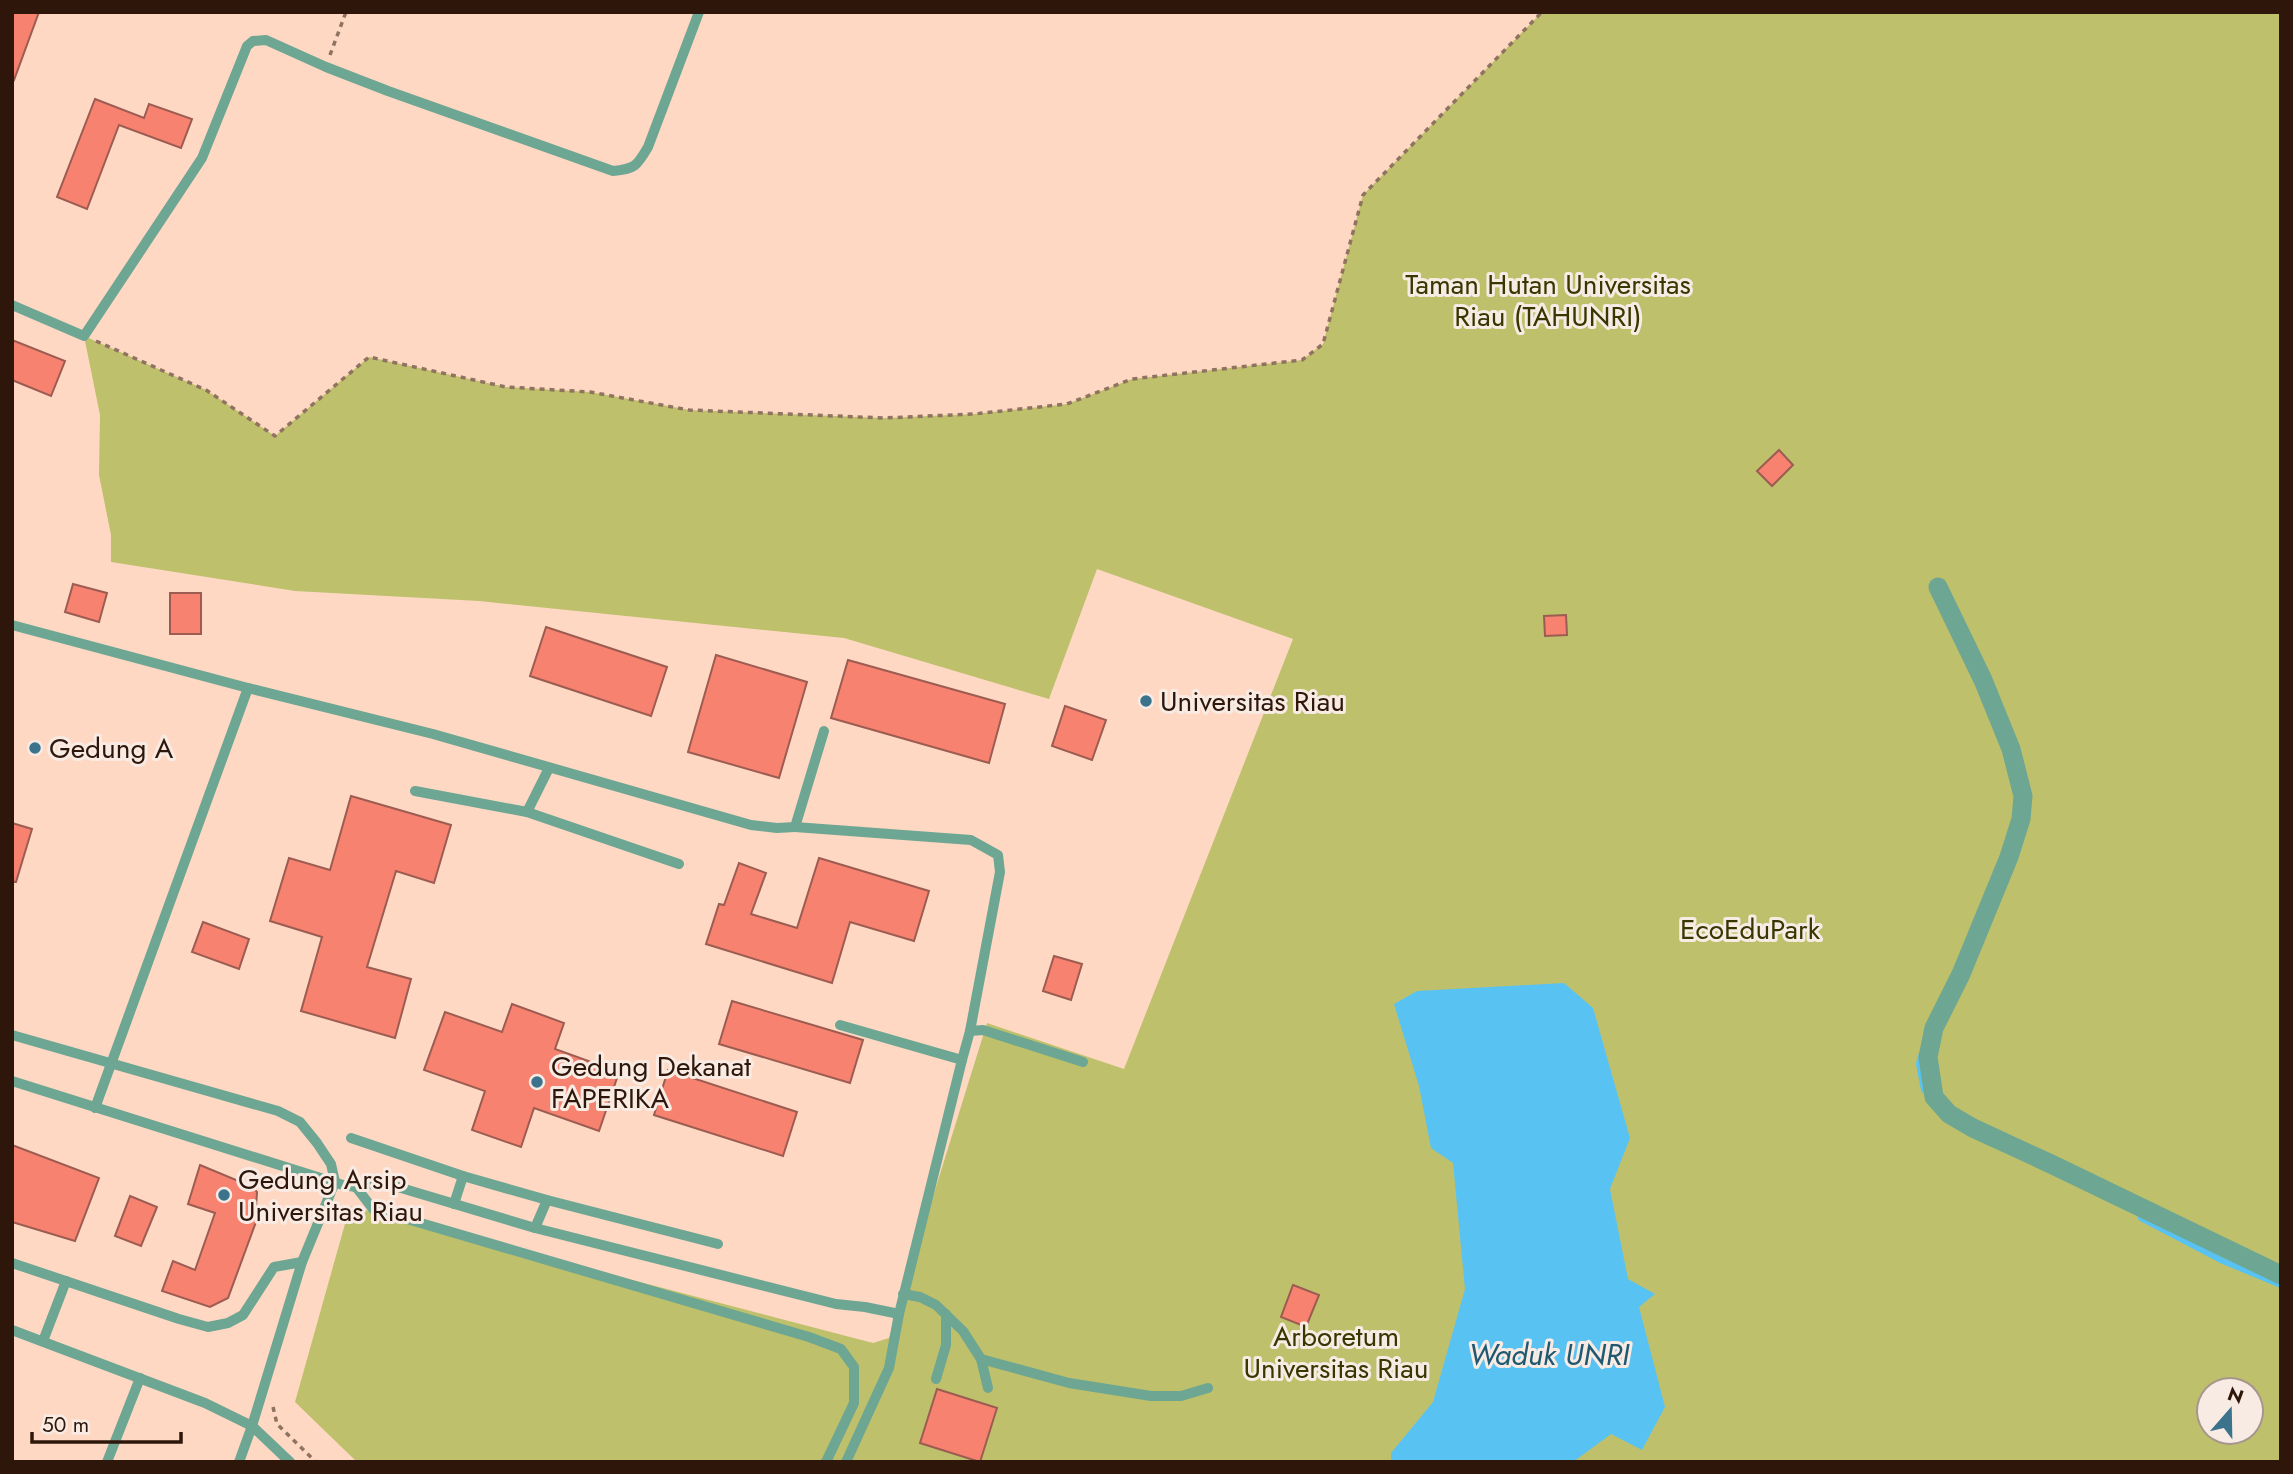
<svg xmlns="http://www.w3.org/2000/svg" width="2293" height="1474" font-family="Jost,sans-serif">
	<style>
		.green { fill: #bec06c; fill-rule: evenodd }
		.water { fill: #58c3f2 }
		.lines { fill: none; stroke-linecap: round; stroke-linejoin: round }
		.stream { stroke: #58c3f2; stroke-width: 6 }
		.building { fill: #f88270; stroke: #9c5c51; stroke-width: 2 }
		.path { stroke: #907261; stroke-width: 3.5; stroke-dasharray: 5 5; stroke-linecap: butt }
		.service { stroke: #6da692; stroke-width: 10 }
		.minor { stroke: #6da692; stroke-width: 19 }
		.poi-dot { fill: #3b738d; stroke: #f8ebe4; stroke-width: 2.5 }
		.labels { text-anchor: middle; stroke-width: 6; stroke-linejoin: round; paint-order: stroke }
		.park-label { font-size: 28px; fill: #373700; stroke: #f8ebe4 }
		.poi-label { font-size: 28px; fill: #2e170a; stroke: #f8ebe4; text-anchor: start }
		.water-label { font-size: 30px; font-style: italic; fill: #1f5871; stroke: #f8ebe4 }
	</style>
	<rect width="100%" height="100%" fill="#fed8c3"/>
	<path class="green" d="M 1542,12 L 2281,12 L 2281,1462 L 357,1462 L 295,1402 L 350,1206 L 873,1343 L 889,1338 L 987,1023 L 1124,1069 L 1293,639 L 1097,569 L 1049,699 L 844,638 L 479,601 L 295,591 L 111,562 L 111,535 L 99,475 L 100,415 L 84,336 L 206,390 L 275,436 L 369,357 L 506,387 L 590,392 L 690,410 L 884,418 L 974,414 L 1067,404 L 1132,379 L 1302,360 L 1323,344 L 1363,195 ZM 2209,1390 L 2251,1390 L 2251,1432 L 2209,1432 Z"/>
	<polygon class="water" points="1564,983 1593,1008 1630,1138 1610,1189 1628,1279 1655,1294 1639,1307 1665,1407 1642,1450 1611,1434 1573,1462 1391,1462 1391,1453 1433,1402 1465,1289 1453,1163 1431,1148 1419,1086 1394,1004 1417,991"/>
	<g class="lines">
		<g class="stream">
			<polyline points="1921,1056 1919,1064 1924,1090"/>
			<polyline points="2141,1218 2223,1261 2281,1285"/>
		</g>
	</g>
	<g class="building">
		<polygon points="12,12 39,12 14,80 12,79"/>
		<polygon points="95,99 144,118 149,104 192,119 181,148 119,125 87,209 57,197"/>
		<polygon points="12,340 65,361 51,396 12,380"/>
		<polygon points="1779,450 1793,465 1772,486 1757,471"/>
		<polygon points="73,584 107,593 99,622 65,612"/>
		<rect x="170" y="593" width="31" height="41"/>
		<polygon points="1566,615 1567,635 1545,636 1544,616"/>
		<polygon points="546,627 667,667 651,716 530,676"/>
		<polygon points="716,655 807,682 779,778 688,752"/>
		<polygon points="848,660 1005,704 989,763 831,718"/>
		<polygon points="1065,706 1106,720 1092,760 1052,746"/>
		<polygon points="351,796 451,825 434,883 396,871 367,967 411,979 395,1038 301,1011 322,937 270,921 289,858 330,870"/>
		<polygon points="12,823 32,829 16,882 12,882"/>
		<polygon points="819,858 929,891 914,941 850,922 832,983 706,944 719,904 724,905 739,863 766,873 751,914 797,928"/>
		<polygon points="203,922 249,939 239,969 192,952"/>
		<polygon points="1054,956 1082,964 1071,1000 1043,991"/>
		<polygon points="732,1001 863,1040 850,1083 719,1044"/>
		<polygon points="512,1004 564,1023 555,1049 619,1072 599,1131 534,1108 521,1147 472,1130 485,1091 424,1070 445,1012 502,1032"/>
		<polygon points="668,1070 797,1112 783,1156 654,1115"/>
		<polygon points="12,1145 99,1178 75,1241 12,1222"/>
		<polygon points="200,1165 253,1187 257,1192 256,1208 260,1211 228,1298 210,1307 162,1291 173,1261 195,1270 215,1213 188,1204"/>
		<polygon points="130,1196 157,1207 141,1246 115,1236"/>
		<polygon points="1293,1285 1319,1295 1306,1327 1281,1317"/>
		<polygon points="937,1389 997,1408 980,1462 920,1443"/>
	</g>
	<g class="lines">
		<g class="path">
			<polyline points="330,55 346,12"/>
			<polyline points="96,341 206,390 275,436 369,357 506,387 590,392 689,410 884,418 974,414 1067,404 1132,379 1302,360 1323,344 1363,195 1542,12"/>
			<polyline points="273,1407 277,1424 316,1462"/>
		</g>
		<g class="service">
			<path d="M 12,305 L 84,336 L 202,158 L 247,46 L 253,41 L 266,40 L 326,67 L 388,91 L 613,171 C 635,169 637,166 648,147 L 699,12"/>
			<polyline points="12,625 248,688 433,734 751,825 777,828 795,827 824,731"/>
			<polyline points="415,791 527,812 679,864"/>
			<polyline points="527,812 549,768"/>
			<polyline points="795,827 971,840 998,855 1000,872 970,1031"/>
			<polyline points="840,1025 962,1060 899,1314 889,1368 846,1462"/>
			<polyline points="12,1035 278,1111 300,1122 317,1143 331,1164 335,1182 302,1262 252,1426 239,1462"/>
			<polyline points="962,1060 970,1031 983,1030 1083,1062"/>
			<polyline points="12,1081 343,1185 356,1187 381,1182 535,1228 836,1304 865,1307 899,1314"/>
			<polyline points="95,1108 248,688"/>
			<polyline points="351,1138 463,1176 547,1200 718,1244"/>
			<polyline points="356,1187 373,1209 809,1337 841,1349 854,1367 854,1403 826,1462"/>
			<polyline points="454,1204 463,1176"/>
			<polyline points="535,1228 547,1200"/>
			<polyline points="12,1263 179,1319 208,1327 228,1323 243,1315 274,1267 302,1262"/>
			<polyline points="903,1294 920,1297 936,1305 963,1331 981,1359 988,1388"/>
			<polyline points="12,1330 205,1403 252,1426 290,1462"/>
			<polyline points="43,1341 66,1281"/>
			<polyline points="981,1359 1069,1383 1151,1396 1181,1396 1208,1388"/>
			<polyline points="936,1379 946,1345 946,1314"/>
			<polyline points="107,1462 140,1378"/>
		</g>
		<polyline class="minor" points="1938,587 1983,680 2011,749 2023,796 2021,819 2009,857 1961,974 1934,1028 1928,1057 1934,1097 1949,1114 1973,1128 2051,1164 2281,1275"/>
	</g>
	<g class="poi-dot">
		<circle cx="1146" cy="701" r="7"/>
		<circle cx="35" cy="748" r="7"/>
		<circle cx="537" cy="1082" r="7"/>
		<circle cx="224" cy="1195" r="7"/>
	</g>
	<g class="labels">
		<g class="park-label">
			<text x="1548" y="294">Taman Hutan Universitas<tspan x="1548" dy="32">Riau (TAHUNRI)</tspan></text>
			<text x="1750" y="939">EcoEduPark</text>
			<text x="1336" y="1346">Arboretum<tspan x="1336" dy="32">Universitas Riau</tspan></text>
		</g>
		<g class="poi-label">
			<text x="1160" y="711">Universitas Riau</text>
			<text x="49" y="758">Gedung A</text>
			<text x="551" y="1076">Gedung Dekanat<tspan x="551" dy="32">FAPERIKA</tspan></text>
			<text x="238" y="1189">Gedung Arsip<tspan x="238" dy="32">Universitas Riau</tspan></text>
		</g>
		<g class="water-label">
			<text x="1549" y="1365">Waduk UNRI</text>
		</g>
	</g>
	<rect width="2293" height="1474" fill="none" stroke="#2e170a" stroke-width="28"/>
	<g transform="translate(2230 1411) rotate(20)"><circle r="33" fill="#f8ebe4" stroke="#a7968d" stroke-width="2"/>
	<path d="M0-5L12 26L0 18L-12 26Z" fill="#3b738d"/>
	<text y="-10" font-size="19" font-weight="bold" text-anchor="middle" fill="#2e170a">N</text>
	</g>
	<path d="M32 1432v10h149v-10" fill="none" stroke="#2e170a" stroke-width="3.5"/>
	<text x="42" y="1432" font-size="21" fill="#2e170a" stroke="#f8ebe4" stroke-width="5" paint-order="stroke">50 m</text>
</svg>
